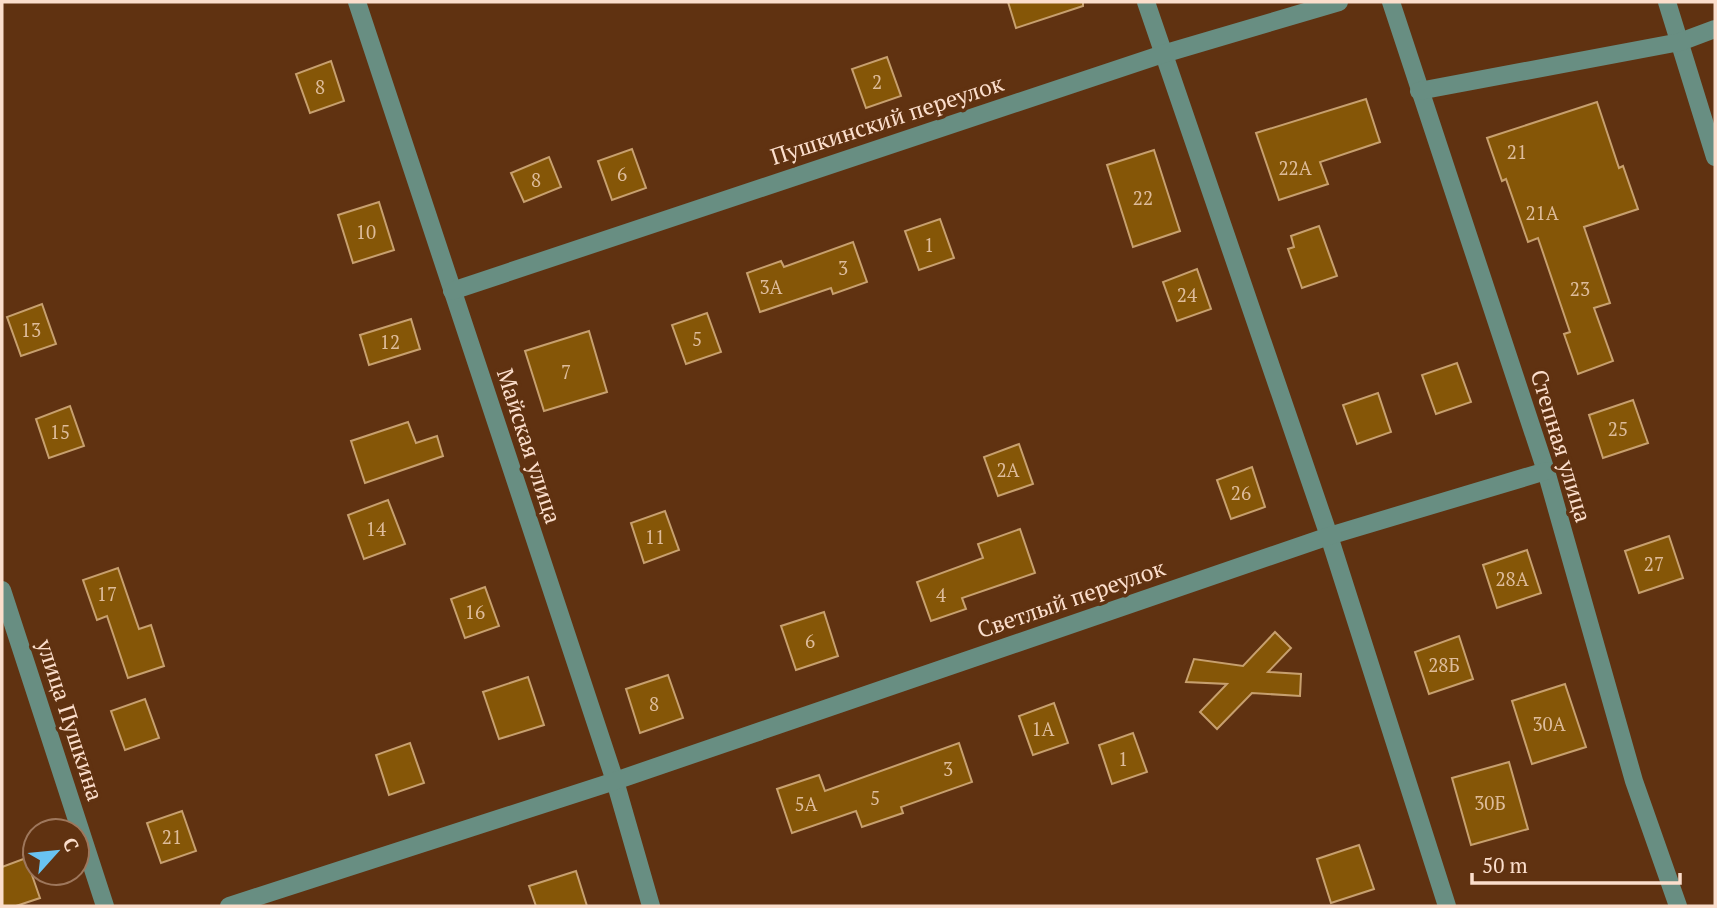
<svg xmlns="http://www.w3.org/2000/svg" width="1717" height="908" font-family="'PT Serif',serif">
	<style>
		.building { fill: #855607; stroke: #c7a06f; stroke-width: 2 }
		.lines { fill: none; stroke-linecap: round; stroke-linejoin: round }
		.minor { stroke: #688e82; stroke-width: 18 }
		.labels { text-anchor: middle; stroke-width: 7; stroke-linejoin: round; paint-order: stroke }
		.number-label { font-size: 19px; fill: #debc9b }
		.street-label { font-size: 23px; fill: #fbdecc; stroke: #603211 }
	</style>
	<rect width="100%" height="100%" fill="#603211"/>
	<g class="building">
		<polygon points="1008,2 1083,2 1083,6 1016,28"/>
		<polygon points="887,57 901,96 866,108 852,69"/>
		<polygon points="331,61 344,101 310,113 296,74"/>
		<polygon points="1366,99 1380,142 1320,162 1328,184 1279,200 1256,133"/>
		<polygon points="1597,102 1619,168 1623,166 1638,209 1584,227 1610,303 1594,308 1613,361 1578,374 1564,334 1570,332 1538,238 1528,242 1506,179 1502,181 1487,138"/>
		<polygon points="632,149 646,188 612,200 598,161"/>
		<polygon points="1154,150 1180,231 1133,247 1107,165"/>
		<polygon points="549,157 561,187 524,202 511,173"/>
		<polygon points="379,202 394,250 353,263 338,215"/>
		<polygon points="940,219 954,258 919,270 905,231"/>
		<polygon points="1319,226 1337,276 1302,288 1288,249 1294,247 1291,236"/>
		<polygon points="853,242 867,282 833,294 831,288 760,312 747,273 781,261 784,267"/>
		<polygon points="1197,269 1211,309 1177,321 1163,282"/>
		<polygon points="42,304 56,344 21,356 7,317"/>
		<polygon points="707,313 721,352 686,364 672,325"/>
		<polygon points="411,319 420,349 369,365 360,335"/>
		<polygon points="589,331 607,392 544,411 525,351"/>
		<polygon points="1457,363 1471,402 1436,414 1422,375"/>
		<polygon points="1378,393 1391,432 1357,444 1343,405"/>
		<polygon points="1633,400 1648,443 1603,458 1589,415"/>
		<polygon points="70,406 84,446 49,458 36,419"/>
		<polygon points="408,422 416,443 437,436 443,456 365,483 351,441"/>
		<polygon points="1019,444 1033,484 998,496 984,457"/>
		<polygon points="1252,467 1265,507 1231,519 1217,480"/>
		<polygon points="388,500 405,544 364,559 348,515"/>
		<polygon points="665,511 679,550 644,563 631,523"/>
		<polygon points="1020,529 1035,573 962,598 966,609 931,621 917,582 983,558 978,544"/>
		<polygon points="1669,536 1683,578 1639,593 1625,551"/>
		<polygon points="1527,550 1541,593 1497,608 1483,565"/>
		<polygon points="118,568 139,629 151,625 164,666 128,678 107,616 97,620 83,580"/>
		<polygon points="485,587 499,626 465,638 451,599"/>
		<polygon points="824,612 838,656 796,670 781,626"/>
		<polygon points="1275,632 1291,648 1268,672 1301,674 1300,696 1252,693 1217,729 1200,712 1227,684 1186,682 1194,659 1243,666"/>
		<polygon points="1459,636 1473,679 1429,694 1415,652"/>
		<polygon points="668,675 683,718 640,733 626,689"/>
		<polygon points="528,677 544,725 499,739 483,692"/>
		<polygon points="1565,684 1586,747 1532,764 1512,701"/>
		<polygon points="145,699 159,738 125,750 111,711"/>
		<polygon points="1054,703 1068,743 1033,755 1019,716"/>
		<polygon points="1133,733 1147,772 1112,784 1099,745"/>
		<polygon points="410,743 424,783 389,795 376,755"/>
		<polygon points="959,743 972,782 901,807 903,813 862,827 856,811 792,833 777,789 819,775 825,791"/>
		<polygon points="1509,762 1528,829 1471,845 1452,778"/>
		<polygon points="182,811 196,851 161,863 147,823"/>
		<polygon points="1359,845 1374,889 1331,903 1317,859"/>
		<polygon points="26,858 40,898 16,906 2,906 2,867"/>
		<polygon points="576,871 587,906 536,906 529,886"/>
	</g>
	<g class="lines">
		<g class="minor">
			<polyline points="357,2 615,781 651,906"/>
			<polyline points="1146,2 1329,536 1447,906"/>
			<polyline points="1391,2 1546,471 1634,781 1678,906"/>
			<polyline points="1667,2 1715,157"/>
			<polyline points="1419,91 1680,42 1715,29"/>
			<polyline points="452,291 1163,54 1339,2"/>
			<polyline points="2,590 105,906"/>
			<polyline points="229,906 615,781 1329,536 1546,471"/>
		</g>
	</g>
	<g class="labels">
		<g class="number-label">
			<text x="877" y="89">2</text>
			<text x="320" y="94">8</text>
			<text x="1517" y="159">21</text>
			<text x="1295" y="175">22А</text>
			<text x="622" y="181">6</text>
			<text x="536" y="187">8</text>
			<text x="1143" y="205">22</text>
			<text x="1542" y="220">21А</text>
			<text x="366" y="239">10</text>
			<text x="929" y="252">1</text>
			<text x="843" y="275">3</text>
			<text x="771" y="294">3А</text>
			<text x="1580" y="296">23</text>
			<text x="1187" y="302">24</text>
			<text x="31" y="337">13</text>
			<text x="697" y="346">5</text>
			<text x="390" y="349">12</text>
			<text x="566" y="379">7</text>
			<text x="1618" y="436">25</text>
			<text x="60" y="439">15</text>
			<text x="1008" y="477">2А</text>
			<text x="1241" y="500">26</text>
			<text x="376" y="536">14</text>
			<text x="655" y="544">11</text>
			<text x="1654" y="571">27</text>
			<text x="1512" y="586">28А</text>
			<text x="107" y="601">17</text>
			<text x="941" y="602">4</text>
			<text x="475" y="619">16</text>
			<text x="810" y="648">6</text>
			<text x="1444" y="672">28Б</text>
			<text x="654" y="711">8</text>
			<text x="1549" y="731">30А</text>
			<text x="1043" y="736">1А</text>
			<text x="1123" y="766">1</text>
			<text x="948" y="776">3</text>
			<text x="875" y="805">5</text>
			<text x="1490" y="810">30Б</text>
			<text x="806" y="811">5А</text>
			<text x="172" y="844">21</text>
		</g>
		<g class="street-label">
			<text transform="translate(887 120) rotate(-18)" y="8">Пушкинский переулок</text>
			<text transform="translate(529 446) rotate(72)" y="8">Майская улица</text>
			<text transform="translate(1561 446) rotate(73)" y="8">Степная улица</text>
			<text transform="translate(1071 599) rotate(-19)" y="8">Светлый переулок</text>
			<text transform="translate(70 720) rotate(72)" y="8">улица Пушкина</text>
		</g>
	</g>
	<rect width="1717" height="908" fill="none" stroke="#fbdecc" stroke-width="7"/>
	<g transform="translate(56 852) rotate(63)"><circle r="33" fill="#603211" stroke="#9e775c" stroke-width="2"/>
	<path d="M0-5L12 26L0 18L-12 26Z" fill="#69c3f1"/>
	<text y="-10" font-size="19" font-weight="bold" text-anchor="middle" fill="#fbdecc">С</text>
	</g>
	<path d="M1472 873v10h208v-10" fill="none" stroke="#fbdecc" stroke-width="3.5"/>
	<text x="1482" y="873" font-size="21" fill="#fbdecc" stroke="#603211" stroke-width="5" paint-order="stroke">50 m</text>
</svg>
